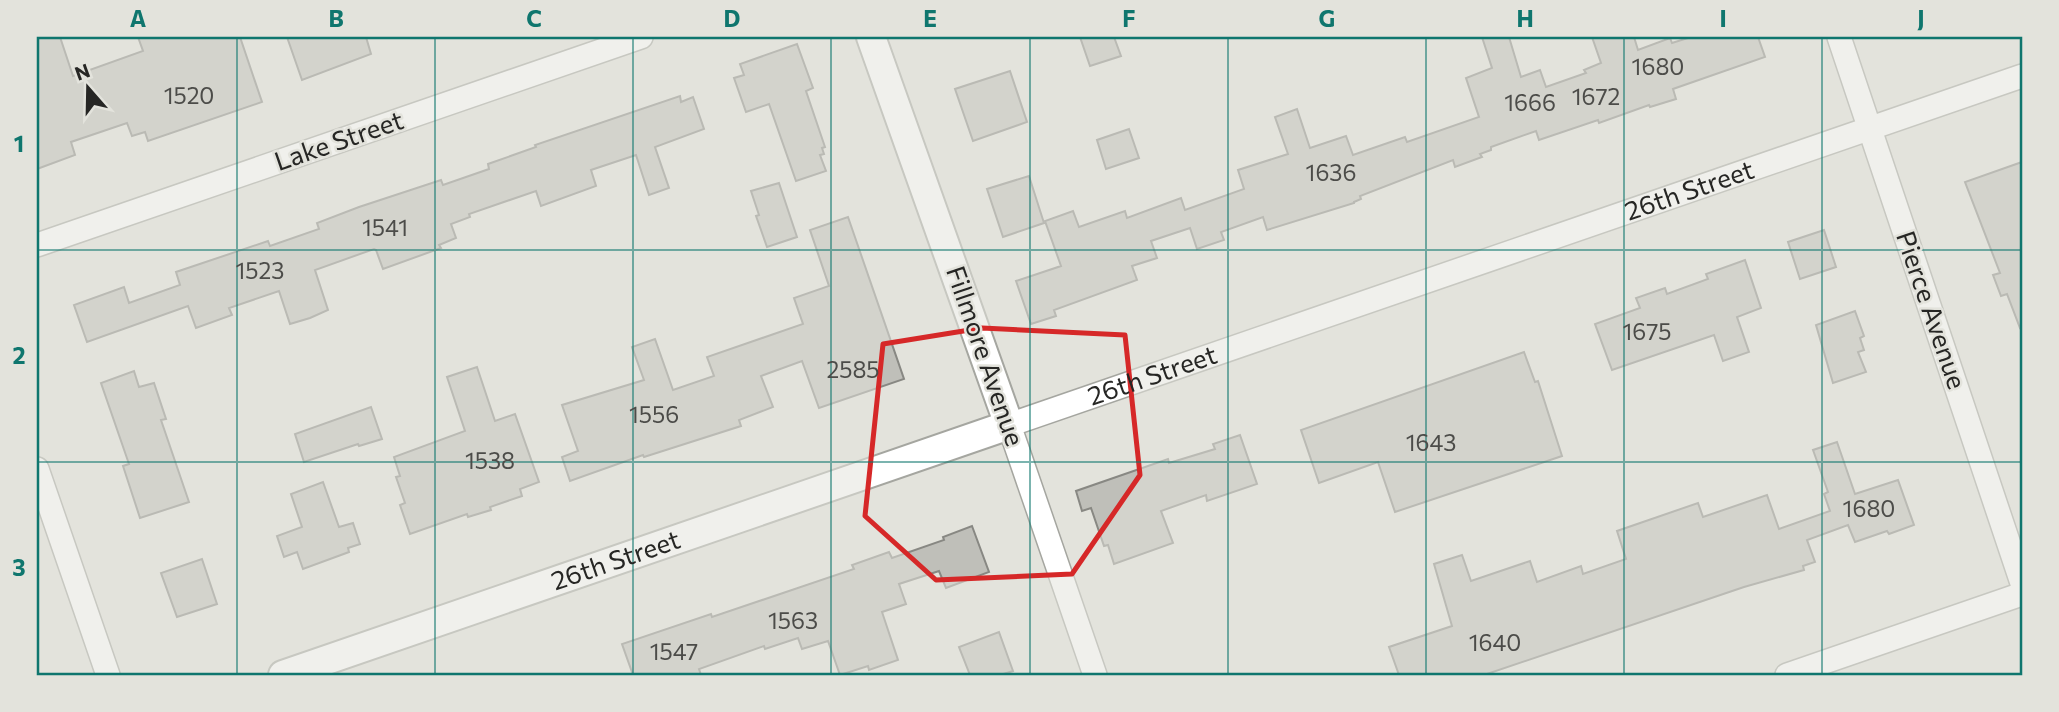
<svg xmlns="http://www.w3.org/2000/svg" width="2059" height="712" font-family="Commissioner,sans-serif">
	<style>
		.building { fill: #bfbfb9; stroke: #888883; stroke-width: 2 }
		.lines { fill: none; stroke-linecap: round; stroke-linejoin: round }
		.minor-casing { stroke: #a5a6a0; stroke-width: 26 }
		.tertiary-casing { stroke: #a5a6a0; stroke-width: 32 }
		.minor { stroke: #fff; stroke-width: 23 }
		.tertiary { stroke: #fff; stroke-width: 28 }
		.marked { fill: none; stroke: #d62828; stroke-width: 5; stroke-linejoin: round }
		.grid { fill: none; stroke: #0f766e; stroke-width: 2; stroke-opacity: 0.55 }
		.labels { text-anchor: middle; stroke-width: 5; stroke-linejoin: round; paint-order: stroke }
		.number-label { font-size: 23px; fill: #4c4c49 }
		.street-label { font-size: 26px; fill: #262624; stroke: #e3e3dc }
		.neatline { fill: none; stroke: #0f766e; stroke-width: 2.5 }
		.grid-label { font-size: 23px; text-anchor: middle; font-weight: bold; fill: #0f766e }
	</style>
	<rect width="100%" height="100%" fill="#e3e3dc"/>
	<g class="building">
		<polygon points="37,37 60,37 73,76 143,51 138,37 240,37 262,102 148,141 145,132 132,136 127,123 71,142 75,155 37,169"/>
		<polygon points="287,37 366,37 371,54 302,80"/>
		<polygon points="1080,37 1114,37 1121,56 1090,66"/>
		<polygon points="1482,37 1509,37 1521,77 1540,70 1546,87 1586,73 1584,70 1601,63 1592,37 1634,37 1638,50 1670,38 1672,43 1691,37 1758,37 1765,57 1673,89 1676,99 1650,107 1649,105 1599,123 1598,120 1539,140 1536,131 1491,147 1491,150 1480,154 1482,157 1455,167 1453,160 1360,196 1361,199 1354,202 1354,203 1267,230 1263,217 1221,232 1224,240 1197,249 1190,228 1151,241 1157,258 1132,266 1137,280 1054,310 1056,316 1031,324 1016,281 1061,266 1045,221 1073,211 1079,227 1125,211 1127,218 1181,198 1185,210 1244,189 1238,170 1288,154 1275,117 1297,109 1310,148 1346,136 1353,155 1405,137 1407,142 1479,117 1466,78 1492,68"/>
		<polygon points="797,44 813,88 806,91 825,147 822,148 824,154 820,155 826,171 796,181 769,104 746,112 734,78 744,75 740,64"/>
		<polygon points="1010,71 1027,122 973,141 955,89"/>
		<polygon points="680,96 681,102 693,97 704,129 655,147 669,188 649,195 636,155 591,170 596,186 541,206 536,191 469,214 470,217 451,224 456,238 439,245 441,248 383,269 376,250 374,249 315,270 328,310 310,318 290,324 279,291 229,308 232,315 196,328 188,306 87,342 74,305 124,287 129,303 180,285 176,272 268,241 270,246 319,229 317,223 359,207 441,180 443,185 489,169 488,164 536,147 535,145"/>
		<polygon points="1129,129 1139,158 1106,169 1097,140"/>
		<polygon points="2022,162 2022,327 2020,328 2007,294 2001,296 1993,275 2000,273 1965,182"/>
		<polygon points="1029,176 1044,223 1003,237 987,189"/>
		<polygon points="779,183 797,237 767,247 756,216 759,215 751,191"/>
		<polygon points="848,217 904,379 819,408 802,361 761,376 773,407 739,420 741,426 644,457 643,455 570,481 562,457 578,451 562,405 644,380 632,347 655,339 673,390 714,376 707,357 803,324 794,298 829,286 810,230"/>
		<polygon points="1824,230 1836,267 1800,279 1788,242"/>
		<polygon points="1745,260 1761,308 1737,317 1749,352 1723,361 1714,335 1612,370 1595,324 1640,308 1636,298 1665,288 1667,294 1708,279 1706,274"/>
		<polygon points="1855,311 1864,336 1860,338 1864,350 1858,352 1866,372 1833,383 1816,325"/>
		<polygon points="1524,352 1535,382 1538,381 1562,456 1395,512 1378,462 1319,483 1301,430"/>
		<polygon points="477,367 495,421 515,414 539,482 520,489 522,496 490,507 491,510 468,517 467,514 410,534 400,505 405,503 396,477 400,476 394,457 465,431 447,377"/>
		<polygon points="134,371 139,387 154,383 166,419 161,420 189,502 140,518 123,466 129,464 101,383"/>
		<polygon points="371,407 382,439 359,446 358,444 304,462 295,434"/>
		<polygon points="1240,435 1257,484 1207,501 1206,495 1161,511 1173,543 1114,564 1108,545 1104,546 1091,508 1082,511 1076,491 1168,459 1169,463 1215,449 1213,444"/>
		<polygon points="1837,442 1855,494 1898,480 1914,525 1889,534 1887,531 1855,542 1848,525 1807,540 1815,562 1803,566 1804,570 1744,587 1484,675 1399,675 1389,647 1452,626 1434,564 1462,555 1471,581 1530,561 1537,582 1581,566 1583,574 1626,559 1617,531 1698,503 1703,517 1767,495 1779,529 1830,511 1824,494 1828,492 1813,450"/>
		<polygon points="323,482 339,527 353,523 360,544 348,548 349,552 303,569 297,552 284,557 277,536 302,527 291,494"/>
		<polygon points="972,526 989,572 946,588 939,571 899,584 906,604 882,612 898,660 869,670 868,666 840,675 828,641 802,649 798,638 765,649 764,646 699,669 701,675 633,675 622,644 711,614 712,617 854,569 852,565 889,552 892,558 944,540 943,537"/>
		<polygon points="202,559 217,604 177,617 161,573"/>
		<polygon points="999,632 1013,671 1000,675 970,675 959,647"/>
	</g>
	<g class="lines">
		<g class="minor-casing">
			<g id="minor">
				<polyline points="1839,37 2022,583"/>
				<polyline points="37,245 641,37"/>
				<polyline points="37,469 108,675"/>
				<path id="s1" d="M 1095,675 L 1009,425 L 2022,76"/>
				<polyline points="1787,675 2022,594"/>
			</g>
		</g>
		<g class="tertiary-casing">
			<g id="tertiary">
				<path id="s2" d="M 283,675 L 1009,425 L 871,37"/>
			</g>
		</g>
		<use href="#minor" class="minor"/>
		<use href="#tertiary" class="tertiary"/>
	</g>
	<path d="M0 0H2059V712H0ZM 982,328 L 1125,335 L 1140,475 L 1072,574 L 936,580 L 865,516 L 883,344 Z" fill="#e3e3dc" fill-opacity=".55" fill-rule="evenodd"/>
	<path class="marked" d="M 982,328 L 1125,335 L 1140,475 L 1072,574 L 936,580 L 865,516 L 883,344 Z"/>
	<path class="grid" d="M 237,37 L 237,675M 435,37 L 435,675M 633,37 L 633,675M 831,37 L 831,675M 1030,37 L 1030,675M 1228,37 L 1228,675M 1426,37 L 1426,675M 1624,37 L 1624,675M 1822,37 L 1822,675M 37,250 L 2022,250M 37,462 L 2022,462"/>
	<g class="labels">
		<g class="number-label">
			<text x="1658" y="75">1680</text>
			<text x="189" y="104">1520</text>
			<text x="1596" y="105">1672</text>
			<text x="1530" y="111">1666</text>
			<text x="1331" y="181">1636</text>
			<text x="385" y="236">1541</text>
			<text x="260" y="279">1523</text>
			<text x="1647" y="340">1675</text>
			<text x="853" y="378">2585</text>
			<text x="654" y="423">1556</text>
			<text x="1431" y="451">1643</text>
			<text x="490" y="469">1538</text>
			<text x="1869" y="517">1680</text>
			<text x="793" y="629">1563</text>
			<text x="1495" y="651">1640</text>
			<text x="674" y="660">1547</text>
		</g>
		<g class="street-label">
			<text transform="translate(339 141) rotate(-19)" y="9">Lake Street</text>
			<text dy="9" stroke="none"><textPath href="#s1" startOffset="984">26th Street</textPath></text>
			<text transform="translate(1931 310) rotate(71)" y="9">Pierce Avenue</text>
			<text transform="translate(985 356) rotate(71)" y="9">Fillmore Avenue</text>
			<text dy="9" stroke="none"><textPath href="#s1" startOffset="416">26th Street</textPath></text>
			<text dy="9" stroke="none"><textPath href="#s2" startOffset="352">26th Street</textPath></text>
		</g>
	</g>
	<rect width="2059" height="712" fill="none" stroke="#e3e3dc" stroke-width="77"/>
	<g transform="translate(88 88) rotate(340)" stroke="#e3e3dc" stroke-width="5" paint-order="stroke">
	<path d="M0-5L12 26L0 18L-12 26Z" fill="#262624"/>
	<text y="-10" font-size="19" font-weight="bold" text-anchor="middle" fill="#262624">N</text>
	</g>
	<rect x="38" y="38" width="1983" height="636" class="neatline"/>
	<g class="grid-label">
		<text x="138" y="27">A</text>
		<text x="336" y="27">B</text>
		<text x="534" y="27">C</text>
		<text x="732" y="27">D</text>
		<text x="930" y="27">E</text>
		<text x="1129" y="27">F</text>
		<text x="1327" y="27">G</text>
		<text x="1525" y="27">H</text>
		<text x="1723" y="27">I</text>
		<text x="1921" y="27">J</text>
		<text x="19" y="152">1</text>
		<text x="19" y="364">2</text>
		<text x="19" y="576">3</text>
	</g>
</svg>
